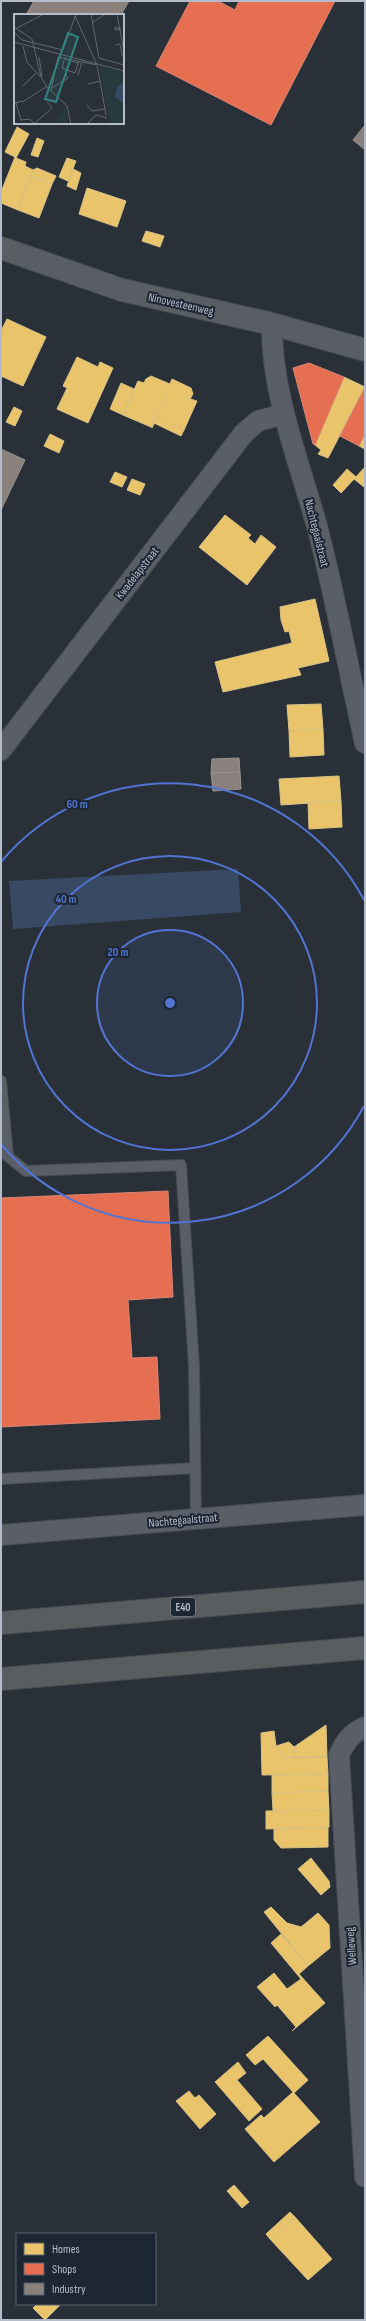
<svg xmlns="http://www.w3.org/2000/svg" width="366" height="2321" font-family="'Sofia Sans Condensed',sans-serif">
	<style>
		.water { fill: #384963 }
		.homes { fill: #e9c46a; stroke: #d9c286 }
		.shops { fill: #e76f51; stroke: #d88675 }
		.industry { fill: #8a817c; stroke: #979393 }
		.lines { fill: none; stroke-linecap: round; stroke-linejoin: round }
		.service-casing { stroke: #484c53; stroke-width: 12 }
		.minor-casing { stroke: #484c53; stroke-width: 22 }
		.secondary-casing { stroke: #484c53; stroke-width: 24 }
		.motorway-casing { stroke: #474c53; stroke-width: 24 }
		.service { stroke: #5a5e66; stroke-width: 10 }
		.minor { stroke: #5a5e66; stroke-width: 20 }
		.secondary { stroke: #595d64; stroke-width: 22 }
		.motorway { stroke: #5a5d60; stroke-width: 22 }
		.ring { fill: none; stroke: #5274d3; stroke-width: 2 }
		.labels { text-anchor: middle; stroke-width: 4; stroke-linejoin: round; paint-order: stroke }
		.shield { fill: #1d2633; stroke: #878f9c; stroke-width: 1 }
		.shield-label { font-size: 11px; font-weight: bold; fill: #b4bcc9 }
		.street-label { font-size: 12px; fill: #b4bcc9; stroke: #1d2633 }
		.inset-road { fill: none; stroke: #616872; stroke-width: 1 }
		.view { fill: #308480; fill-opacity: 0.15; stroke: #308480; stroke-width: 2 }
		.inset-edge { fill: none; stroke: #b4bcc9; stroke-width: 2 }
		.centre { fill: #5274d3; stroke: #1d2633; stroke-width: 2 }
		.ring-label { font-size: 12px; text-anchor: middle; font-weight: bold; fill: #5274d3; stroke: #1d2633; stroke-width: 4; stroke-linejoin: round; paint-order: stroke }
	</style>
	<rect width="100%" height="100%" fill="#2a3038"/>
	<polygon class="water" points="238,869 241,912 13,929 9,881"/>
	<g class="homes">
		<polygon points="17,127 29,134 16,158 26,162 25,166 33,170 18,210 1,203 1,192 15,157 5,152"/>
		<polygon points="37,138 44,141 38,157 31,155"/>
		<polygon points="67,158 76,161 68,181 59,177"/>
		<polygon points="37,168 56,176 52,184 31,176 33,170"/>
		<polygon points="73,169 81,173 76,190 67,186"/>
		<polygon points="31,176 52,184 39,218 18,210"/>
		<polygon points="87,188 126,201 117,227 79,214"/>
		<polygon points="146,231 164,236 160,247 142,241"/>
		<polygon points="7,319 46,337 23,386 1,376 1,331"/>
		<polygon points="77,357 98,367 100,362 113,368 88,423 57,409 67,388 63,386"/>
		<polygon points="151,376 170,384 151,427 123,415 138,381 144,383 146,379"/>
		<polygon points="344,377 365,387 328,458 318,454 321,450 315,445"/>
		<polygon points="172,379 191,388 193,394 190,399 197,401 184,430 157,418 152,428 151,427"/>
		<polygon points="121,383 134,389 123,415 110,409"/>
		<polygon points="14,407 22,411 15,426 6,422"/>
		<polygon points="157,418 184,430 181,436 154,423"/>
		<polygon points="50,434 64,441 59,453 44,446"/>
		<polygon points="365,434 365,449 359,446"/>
		<polygon points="365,467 365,486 364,487 354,479"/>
		<polygon points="347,469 356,477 341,493 333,485"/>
		<polygon points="115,472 127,477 122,487 110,482"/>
		<polygon points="132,479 145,484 140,495 127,490"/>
		<polygon points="225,515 251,535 248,538 255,544 261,535 276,547 247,585 199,547"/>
		<polygon points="315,599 329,661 298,668 301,675 223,692 215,662 292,643 289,631 285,632 281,620 280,607"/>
		<polygon points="321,704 323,729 289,731 287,705"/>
		<polygon points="323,729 324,755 290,757 289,731"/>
		<polygon points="339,776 341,801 281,805 279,779"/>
		<polygon points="341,801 342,827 309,829 308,803"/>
		<polygon points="326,1725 327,1757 295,1757 294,1747"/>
		<polygon points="274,1731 276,1746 284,1758 327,1757 328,1774 262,1775 261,1733"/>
		<polygon points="289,1742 294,1747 295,1757 284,1758 276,1746"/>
		<polygon points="328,1774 328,1791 272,1793 272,1775"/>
		<polygon points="328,1791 329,1810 273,1811 272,1793"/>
		<polygon points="329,1810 329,1827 266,1829 266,1811"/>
		<polygon points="328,1827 328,1847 281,1848 274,1840 274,1829"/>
		<polygon points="311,1858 329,1881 330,1887 321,1895 298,1869"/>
		<polygon points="271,1907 287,1923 301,1927 318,1913 329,1925 330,1948 308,1966 264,1912"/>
		<polygon points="281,1934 308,1966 299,1974 325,2003 292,2031 296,2027 277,2005 275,2007 257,1987 274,1973 287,1989 301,1979 271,1943"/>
		<polygon points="268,2036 308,2080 294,2093 320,2122 274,2162 245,2129 261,2115 264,2118 293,2092 263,2059 255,2065 246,2055"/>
		<polygon points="238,2062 246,2073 237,2080 262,2109 249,2121 215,2082"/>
		<polygon points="189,2091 195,2098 199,2095 216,2114 200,2129 176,2101"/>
		<polygon points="234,2185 249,2202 242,2208 227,2191"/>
		<polygon points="290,2212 295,2217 270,2239 266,2234"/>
		<polygon points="295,2217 332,2259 308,2280 270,2239"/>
		<polygon points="37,2304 59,2304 60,2305 45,2320 33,2308"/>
	</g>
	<g class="shops">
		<polygon points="190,1 218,1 235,10 239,1 335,1 271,125 156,66"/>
		<polygon points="309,363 344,377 315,445 313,444 293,368"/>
		<polygon points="365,387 365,434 359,446 340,436"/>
		<polygon points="168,1191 173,1297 128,1300 132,1358 157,1357 160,1419 1,1427 1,1198"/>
	</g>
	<g class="industry">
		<polygon points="34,1 129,1 121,15 26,15"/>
		<polygon points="365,125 365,150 353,140"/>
		<polygon points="1,449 25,460 1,510"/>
		<polygon points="239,758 240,772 211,773 212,759"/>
		<polygon points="240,772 241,789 213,791 211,773"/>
	</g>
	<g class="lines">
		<g class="service-casing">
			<g id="service">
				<polyline points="1,1081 8,1156"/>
				<polyline points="1,1151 26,1171 181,1165 194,1366 196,1519"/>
				<polyline points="1,1479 195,1468"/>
			</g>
		</g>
		<g class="minor-casing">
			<g id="minor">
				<path d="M 272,324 C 271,394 300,463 318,530 C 336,600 349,672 365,743"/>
				<polyline points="1,750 244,433 258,421 284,414"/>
				<polyline points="1,1535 365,1505"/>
				<path d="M 365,1727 C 351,1733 345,1742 339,1755 L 365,2177"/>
			</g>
		</g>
		<g class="secondary-casing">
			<polyline id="secondary" points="1,248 122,290 272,324 365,350"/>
		</g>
		<g class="motorway-casing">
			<g id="motorway">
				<polyline points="1,1623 365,1592"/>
				<polyline points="1,1679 365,1648"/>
			</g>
		</g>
		<use href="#service" class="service"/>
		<use href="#minor" class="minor"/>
		<use href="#secondary" class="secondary"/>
		<use href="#motorway" class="motorway"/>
	</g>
	<circle cx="170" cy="1003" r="73" fill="#5274d3" fill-opacity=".12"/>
	<g class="ring">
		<circle cx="170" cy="1003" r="73"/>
		<circle cx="170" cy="1003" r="147"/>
		<path d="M364 1106A220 220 0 0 1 1 1144M1 862A220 220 0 0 1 364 900"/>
	</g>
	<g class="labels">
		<rect class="shield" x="171" y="1598" width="24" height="18" rx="3"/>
		<g class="shield-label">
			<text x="183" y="1611">E40</text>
		</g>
		<g class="street-label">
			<text transform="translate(181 304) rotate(13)" y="4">Ninovesteenweg</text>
			<text transform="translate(317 533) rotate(76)" y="4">Nachtegaalstraat</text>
			<text transform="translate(137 573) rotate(-52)" y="4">Kwadelapstraat</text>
			<text transform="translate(183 1520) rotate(-5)" y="4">Nachtegaalstraat</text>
			<text transform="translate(351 1946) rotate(-94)" y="4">Welleweg</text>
		</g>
	</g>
	<g transform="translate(14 14)">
		<rect width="110" height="110" fill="#2a3038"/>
		<path d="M 85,51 L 110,59 L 110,110 L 96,110 ZM 51,92 L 55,103 L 51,103 L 52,108 L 41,110 Z" fill="#273a3e"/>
		<path d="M 110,67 L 110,90 L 101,83 L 103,74 Z" fill="#384963"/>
		<path class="inset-road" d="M 77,0 L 85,44 L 110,51M 103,0 L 110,38M 78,9 L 91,0M 0,13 L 18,25 L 27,63 L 33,73 L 53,92 L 57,110M 3,14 L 30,0M 106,15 L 101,13 L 101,16 L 107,15M 0,18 L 8,26 L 49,36 L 62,0M 0,28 L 110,57M 101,31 L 106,30 L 108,41 L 110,42M 9,32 L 13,48 L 26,62M 25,43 L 28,63M 51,43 L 48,54 L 61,59 L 65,47M 51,45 L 64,49M 64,61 L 68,48M 86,67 L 92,101M 74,70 L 86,67 L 83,52M 9,72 L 22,59M 38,74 L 54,64 L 52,61 L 53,56M 37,77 L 44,43 L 83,51 L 61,2M 0,89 L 10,87 L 32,73M 2,89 L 7,106 L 16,105 L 21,110M 73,91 L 78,97 L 91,95M 21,109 L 38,94 L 33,88M 73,110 L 82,101 L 93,104"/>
		<path class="view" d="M 54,19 L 64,23 L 42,88 L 31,85 Z"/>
		<rect width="110" height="110" class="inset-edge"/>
	</g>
	<circle cx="170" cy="1003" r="6" class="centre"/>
	<g class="ring-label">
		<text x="77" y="808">60 m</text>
		<text x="66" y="903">40 m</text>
		<text x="118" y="956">20 m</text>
	</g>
	<rect width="366" height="2321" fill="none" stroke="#b4bcc9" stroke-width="4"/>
	<rect x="16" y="2233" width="140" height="72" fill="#1d2633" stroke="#59626f"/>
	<rect x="24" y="2243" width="20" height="12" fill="#e9c46a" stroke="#59626f"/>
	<text x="52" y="2253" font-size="12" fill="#b4bcc9">Homes</text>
	<rect x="24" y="2263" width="20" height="12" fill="#e76f51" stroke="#59626f"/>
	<text x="52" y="2273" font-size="12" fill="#b4bcc9">Shops</text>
	<rect x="24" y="2283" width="20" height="12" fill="#8a817c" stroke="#59626f"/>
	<text x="52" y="2293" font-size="12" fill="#b4bcc9">Industry</text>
</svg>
